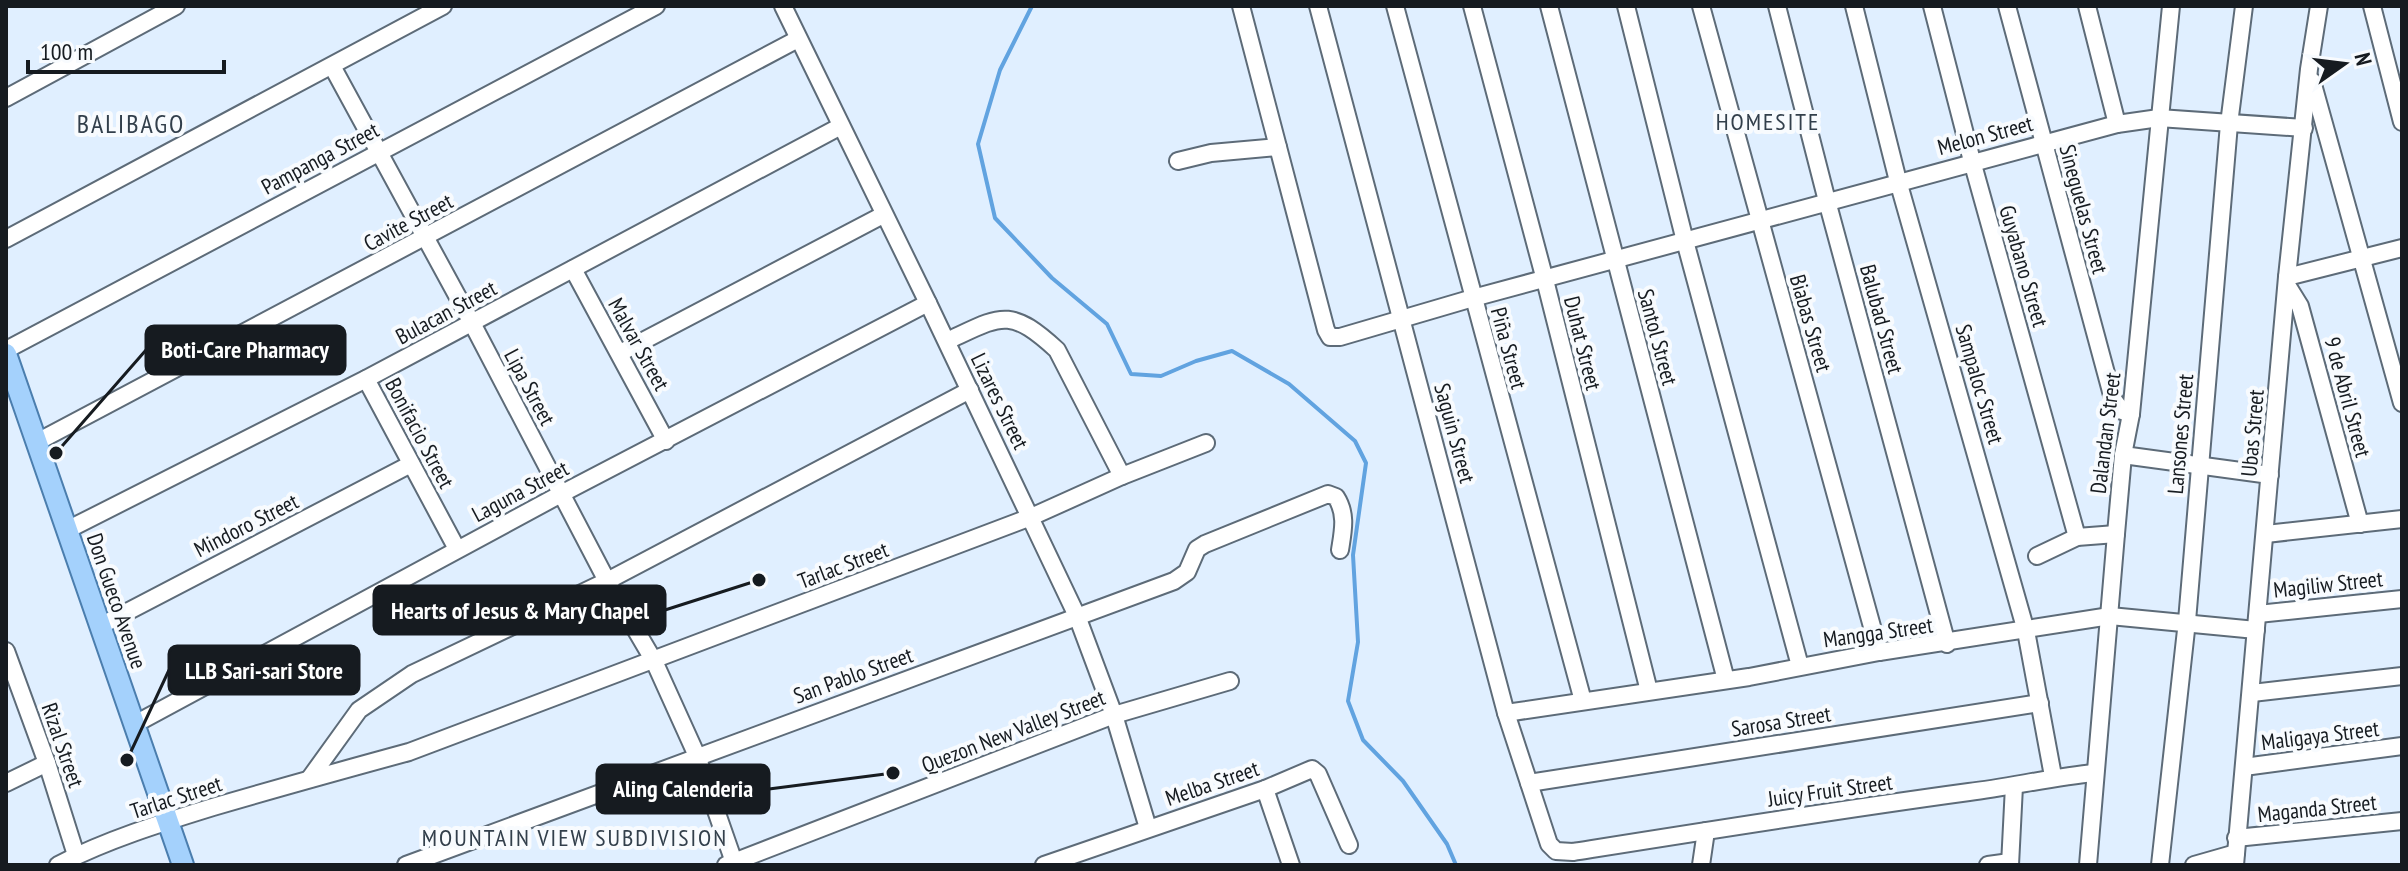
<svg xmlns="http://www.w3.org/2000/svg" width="2408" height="871" font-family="'PT Sans Narrow',sans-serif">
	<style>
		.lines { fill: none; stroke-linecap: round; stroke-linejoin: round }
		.stream { stroke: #61a3e0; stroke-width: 4 }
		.minor-casing { stroke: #5d6b78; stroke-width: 20 }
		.major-casing { stroke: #4b7eae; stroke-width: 24 }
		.minor { stroke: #fff; stroke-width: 16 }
		.major { stroke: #a4d1fc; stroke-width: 20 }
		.labels { text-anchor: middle; stroke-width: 8; stroke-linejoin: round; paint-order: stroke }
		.street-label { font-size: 22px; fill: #161b20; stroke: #f8fbfe }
		.neighbourhood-label { font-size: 24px; letter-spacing: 2px; fill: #323f4b; stroke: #f8fbfe }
		.quarter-label { font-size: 26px; letter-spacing: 2px; fill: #323f4b; stroke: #f8fbfe }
		.leader { fill: none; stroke: #161b20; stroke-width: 3 }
		.callout-dot { fill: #161b20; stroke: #f8fbfe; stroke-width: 3 }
		.callout { fill: #161b20; stroke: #161b20; stroke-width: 3 }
		.callout-label { font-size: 24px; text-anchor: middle; font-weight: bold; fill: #fff }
	</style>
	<rect width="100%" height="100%" fill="#e0efff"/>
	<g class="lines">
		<polyline class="stream" points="1032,6 1000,70 978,144 995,218 1052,278 1107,324 1131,374 1161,376 1196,361 1232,351 1289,384 1355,441 1366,463 1353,555 1358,642 1348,701 1363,740 1403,781 1447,844 1456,865"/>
		<g class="minor-casing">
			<g id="minor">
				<polyline points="783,6 928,303 1077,616 1114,715 1148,828"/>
				<polyline points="1241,6 1326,330 1330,337 1340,337 1473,298 2117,124 2159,118 2304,128"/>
				<path d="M 1318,6 L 1506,713 L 1549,844 L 1556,851 L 1573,852 C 1705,831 1836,810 1969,792 C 2011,787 2052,777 2095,773"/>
				<polyline points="1395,6 1583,701"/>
				<polyline points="1472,6 1545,280 1649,691"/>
				<polyline points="1549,6 1726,680"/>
				<polyline points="1626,6 1685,241 1800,666"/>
				<polyline points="1701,6 1879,652"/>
				<polyline points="1777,6 1827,201 1947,644"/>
				<polyline points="1854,6 1898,181 2026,631 2053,776"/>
				<polyline points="1932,6 1972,161 2077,537"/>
				<polyline points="2007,6 2113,399 2122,411 2131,414"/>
				<polyline points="2087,6 2117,124"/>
				<polyline points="2372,6 2402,122"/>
				<polyline points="332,66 472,323 607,581 654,661 697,756 735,865"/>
				<polyline points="2312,81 2402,403"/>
				<polyline points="6,98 176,6"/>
				<polyline points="1178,161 1211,153 1278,147"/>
				<polyline points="6,239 443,6"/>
				<polyline points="573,269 666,441"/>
				<polyline points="2287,277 2402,248"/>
				<polyline points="2287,285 2300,306 2360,524"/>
				<path d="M 947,341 C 1001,316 1009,306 1057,350 L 1122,476"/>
				<polyline points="6,350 656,6"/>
				<polyline points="620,353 883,215"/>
				<polyline points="366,379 457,549"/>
				<polyline points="37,442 798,39"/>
				<polyline points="2123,455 2270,475"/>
				<polyline points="67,530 366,379 841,126"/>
				<polyline points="2266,534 2402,519"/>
				<polyline points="2037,556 2077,537 2116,534"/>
				<polyline points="2258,614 2402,599"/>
				<polyline points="100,626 411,464"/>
				<polyline points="6,651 47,763 76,855"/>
				<polyline points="2252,693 2402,676"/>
				<polyline points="1506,713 1749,677 1879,652 2110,616 2256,630"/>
				<polyline points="135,724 561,494 928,303"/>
				<polyline points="2244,767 2402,746"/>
				<polyline points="310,778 359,710 412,674 607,581 970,390"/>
				<polyline points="6,783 47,763"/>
				<polyline points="1529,783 2040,703"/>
				<polyline points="1265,789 1291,865"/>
				<polyline points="2236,838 2402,821"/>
				<path d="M 58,865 C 106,840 161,823 213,807 C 278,788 343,770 409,752 L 1031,517 L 1122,476 L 1206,443"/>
				<path d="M 406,865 L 1174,581 L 1187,572 L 1197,549 L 1205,544 L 1328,494 L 1336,497 C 1347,514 1343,531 1340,550"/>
				<polyline points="726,865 1114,715 1230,681"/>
				<polyline points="1044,865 1265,789 1312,769 1318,774 1349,845"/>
				<polyline points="1701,865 1706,831"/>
				<polyline points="1988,865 2010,862"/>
				<polyline points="2010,865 2014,786"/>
				<polyline points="2088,865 2116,534 2123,455 2131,414 2171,6"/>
				<polyline points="2160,865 2187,621 2229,124 2244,6"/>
				<polyline points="2194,865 2236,853"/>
				<polyline points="2235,865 2287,277 2309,69 2319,6"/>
			</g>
		</g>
		<g class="major-casing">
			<polyline id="major" points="6,354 183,865"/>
		</g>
		<use href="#minor" class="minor"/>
		<use href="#major" class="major"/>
	</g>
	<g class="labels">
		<g class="street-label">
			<text transform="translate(1985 135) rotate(-15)" y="8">Melon Street</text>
			<text transform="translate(320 158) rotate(-28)" y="8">Pampanga Street</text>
			<text transform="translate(2084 209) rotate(75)" y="8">Sineguelas Street</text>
			<text transform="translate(408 222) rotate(-28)" y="8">Cavite Street</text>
			<text transform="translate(2024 266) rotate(74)" y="8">Guyabano Street</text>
			<text transform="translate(446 312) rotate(-28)" y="8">Bulacan Street</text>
			<text transform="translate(1882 319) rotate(75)" y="8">Balubad Street</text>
			<text transform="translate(1811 323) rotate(74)" y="8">Biabas Street</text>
			<text transform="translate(1658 337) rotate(75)" y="8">Santol Street</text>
			<text transform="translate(1583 343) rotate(76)" y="8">Duhat Street</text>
			<text transform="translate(639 344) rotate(61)" y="8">Malvar Street</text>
			<text transform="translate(1509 348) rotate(75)" y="8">Piña Street</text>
			<text transform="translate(1980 384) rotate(74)" y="8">Sampaloc Street</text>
			<text transform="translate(530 387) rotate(62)" y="8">Lipa Street</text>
			<text transform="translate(2348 397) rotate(75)" y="8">9 de Abril Street</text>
			<text transform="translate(1000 401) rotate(64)" y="8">Lizares Street</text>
			<text transform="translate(420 433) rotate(62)" y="8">Bonifacio Street</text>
			<text transform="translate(1455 433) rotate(75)" y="8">Saguin Street</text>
			<text transform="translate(2105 433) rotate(-83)" y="8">Dalandan Street</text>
			<text transform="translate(2252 433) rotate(-85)" y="8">Ubas Street</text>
			<text transform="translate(2180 434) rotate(-85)" y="8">Lansones Street</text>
			<text transform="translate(520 491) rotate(-28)" y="8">Laguna Street</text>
			<text transform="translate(246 525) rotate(-27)" y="8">Mindoro Street</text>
			<text transform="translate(843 565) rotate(-21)" y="8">Tarlac Street</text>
			<text transform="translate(2328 584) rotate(-6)" y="8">Magiliw Street</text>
			<text transform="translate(117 601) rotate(71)" y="8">Don Gueco Avenue</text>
			<text transform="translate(1878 632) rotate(-8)" y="8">Mangga Street</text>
			<text transform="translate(853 675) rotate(-20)" y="8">San Pablo Street</text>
			<text transform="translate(1781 721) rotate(-9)" y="8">Sarosa Street</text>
			<text transform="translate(1013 731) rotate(-21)" y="8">Quezon New Valley Street</text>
			<text transform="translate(2320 735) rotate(-7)" y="8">Maligaya Street</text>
			<text transform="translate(63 745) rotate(71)" y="8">Rizal Street</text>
			<text transform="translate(1212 783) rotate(-19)" y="8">Melba Street</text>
			<text transform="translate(1830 790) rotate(-8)" y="8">Juicy Fruit Street</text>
			<text transform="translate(176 797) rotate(-18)" y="8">Tarlac Street</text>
			<text transform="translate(2317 808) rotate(-6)" y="8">Maganda Street</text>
		</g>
		<g class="neighbourhood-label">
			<text x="1768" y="130">HOMESITE</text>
			<text x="575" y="846">MOUNTAIN VIEW SUBDIVISION</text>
		</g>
		<g class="quarter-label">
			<text x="131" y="133">BALIBAGO</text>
		</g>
	</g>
	<path class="leader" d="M56 453L146 350M759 580L665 610M127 760L169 670M893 773L769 789"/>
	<g class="callout-dot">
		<circle cx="56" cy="453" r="8"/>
		<circle cx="759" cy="580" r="8"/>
		<circle cx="127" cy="760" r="8"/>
		<circle cx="893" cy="773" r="8"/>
	</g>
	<g class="callout">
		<rect x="146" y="326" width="199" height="48" rx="8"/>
		<rect x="374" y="586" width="291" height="48" rx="8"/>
		<rect x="169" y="646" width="190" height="48" rx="8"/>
		<rect x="597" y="765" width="172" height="48" rx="8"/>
	</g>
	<g class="callout-label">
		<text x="245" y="358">Boti-Care Pharmacy</text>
		<text x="520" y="619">Hearts of Jesus &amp; Mary Chapel</text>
		<text x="264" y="679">LLB Sari-sari Store</text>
		<text x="683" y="797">Aling Calenderia</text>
	</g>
	<rect width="2408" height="871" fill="none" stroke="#161b20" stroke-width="16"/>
	<g transform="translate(2344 64) rotate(76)" stroke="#f8fbfe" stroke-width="6" paint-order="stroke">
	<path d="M0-6L14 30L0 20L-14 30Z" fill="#161b20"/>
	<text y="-12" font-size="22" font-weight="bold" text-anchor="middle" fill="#161b20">N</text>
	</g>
	<path d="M28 60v12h196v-12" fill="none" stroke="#161b20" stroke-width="4"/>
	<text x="40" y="60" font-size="24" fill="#161b20" stroke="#f8fbfe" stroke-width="6" paint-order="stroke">100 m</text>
</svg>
